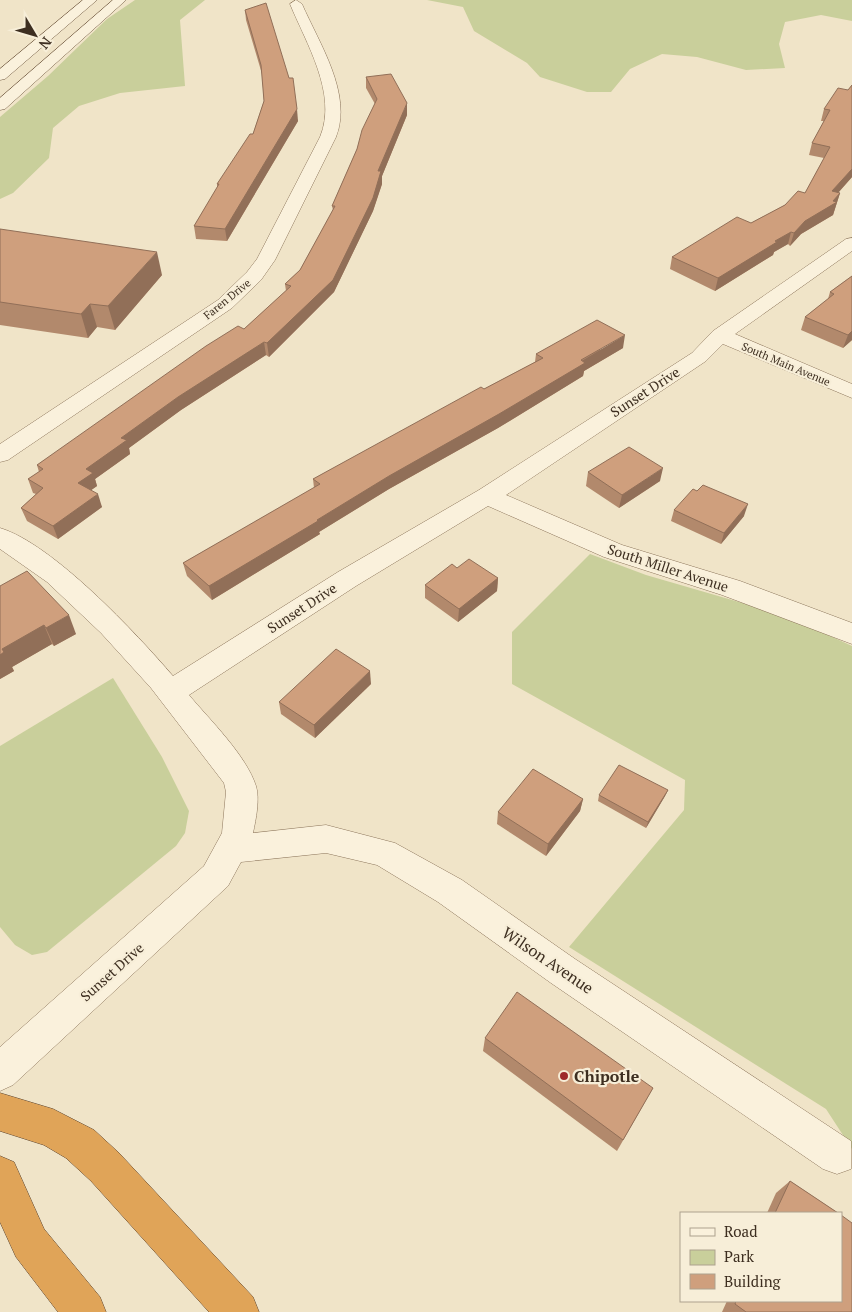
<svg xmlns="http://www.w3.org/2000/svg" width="852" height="1312" font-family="'PT Serif',serif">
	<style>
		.green { fill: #c9cf9b }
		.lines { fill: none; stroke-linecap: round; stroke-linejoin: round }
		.minor-casing { stroke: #8d765c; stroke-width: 1 }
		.secondary-casing { stroke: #6f573f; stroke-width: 1 }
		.motorway-casing { stroke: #5b4430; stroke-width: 1 }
		.minor { fill: #faf1dc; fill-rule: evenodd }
		.secondary { fill: #faf1dc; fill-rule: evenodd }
		.motorway { fill: #e0a458; fill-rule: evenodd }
		.wall { fill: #b2896c }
		.shaded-wall { fill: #916f58 }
		.building { fill: #cf9f7d; stroke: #916f58 }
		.poi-dot { fill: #9e2a2b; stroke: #f7eed8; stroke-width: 2 }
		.labels { text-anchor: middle; stroke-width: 4.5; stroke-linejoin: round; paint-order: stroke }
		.far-street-label { font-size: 11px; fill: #3d2e20; stroke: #f7eed8 }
		.street-label { font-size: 14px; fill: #3d2e20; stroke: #f7eed8 }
		.near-street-label { font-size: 16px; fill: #3d2e20; stroke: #f7eed8 }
		.near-poi-label { font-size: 16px; font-weight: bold; fill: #3d2e20; stroke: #f7eed8; text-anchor: start }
	</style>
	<rect width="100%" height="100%" fill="#f0e4c8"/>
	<g class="green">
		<polygon points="135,0 205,0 180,20 185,86 120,93 79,106 53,128 49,158 13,193 0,199 0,117 48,76 107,19"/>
		<polygon points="427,0 852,0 852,21 821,15 785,22 779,44 785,68 746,70 697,57 662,54 630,69 611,92 587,92 540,77 527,63 474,31 463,7"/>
		<polygon points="590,554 646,575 787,616 852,646 852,1149 826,1109 569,947 684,810 685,780 512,684 512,632"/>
		<polygon points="113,678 162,757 189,811 185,833 176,846 47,952 32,955 15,945 0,927 0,746"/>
	</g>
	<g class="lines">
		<g class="minor-casing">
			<g id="minor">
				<path d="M 296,0 L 302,4 C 319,43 353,94 336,137 L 275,260 L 261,280 L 232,308 L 8,460 L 0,462 L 0,444 L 218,300 L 247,272 L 257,259 L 320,137 C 338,94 306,43 290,4 Z"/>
				<path d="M 852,238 L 852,251 L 735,334 L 852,384 L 852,398 L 723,344 L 706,361 L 506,495 L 622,545 L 740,581 L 852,623 L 852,644 L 722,595 L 604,557 L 488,506 L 356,586 L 189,695 C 210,720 246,755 256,786 C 260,799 256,819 253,833 L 326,825 L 395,843 L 462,880 L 575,959 L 851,1141 L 851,1169 L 837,1174 L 823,1169 L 551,983 L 438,902 L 377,865 L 326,853 L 241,862 L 228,886 L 13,1085 L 0,1091 L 0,1047 L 204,866 L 222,833 L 226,792 L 224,783 L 151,688 L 101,633 L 47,582 L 0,549 L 0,528 C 53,544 137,634 173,676 L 338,572 L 479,490 L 692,353 L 713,331 L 846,239 Z"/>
			</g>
		</g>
		<g class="secondary-casing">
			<g id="secondary">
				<polygon points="83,0 97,0 5,79 0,80 0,69"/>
				<polygon points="113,0 126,0 5,109 0,110 0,98"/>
			</g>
		</g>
		<g class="motorway-casing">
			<g id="motorway">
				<polygon points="0,1093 53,1109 94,1130 119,1153 253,1297 259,1312 209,1312 91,1181 66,1158 44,1145 0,1131"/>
				<polygon points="0,1156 14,1162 44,1229 100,1297 106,1312 58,1312 16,1257 0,1222"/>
			</g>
		</g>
		<use href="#minor" class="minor"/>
		<use href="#secondary" class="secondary"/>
		<use href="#motorway" class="motorway"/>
	</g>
	<g class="wall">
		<polygon points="245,10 298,121 227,241 196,239 194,226 217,188 217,184 253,134 264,101 262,74 246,20"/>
		<polygon points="366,77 407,115 382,176 382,184 373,211 334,292 269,357 266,355 181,410 129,448 130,454 95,479 97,486 91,490 102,507 58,539 27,521 21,508 36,494 33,493 28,479 39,472 37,465 244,329 286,291 285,284 300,270 333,210 332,206 357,149 375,104 366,88"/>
		<polygon points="852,85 852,177 838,193 840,193 833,215 801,234 790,246 788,244 774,252 773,255 715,291 670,269 672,257 751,223 785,205 805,193 824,158 809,155 812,143 824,121 821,121 824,109 848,90"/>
		<polygon points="0,229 162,275 115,330 97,327 88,338 0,325"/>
		<polygon points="852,276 852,340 843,348 801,330 805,317 828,299 830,292"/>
		<polygon points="623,348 584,371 583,376 498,428 389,489 319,532 320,534 212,600 187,576 183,563 314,488 313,479 535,362 536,354"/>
		<polygon points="588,472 660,481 619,508 586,486"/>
		<polygon points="674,510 744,516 721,544 671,521"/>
		<polygon points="498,578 497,591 458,622 425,598 425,585"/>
		<polygon points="0,586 76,634 54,646 52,644 12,667 14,671 0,679"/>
		<polygon points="371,684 315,738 281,714 279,702"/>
		<polygon points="668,790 665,796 646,828 598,801 599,795"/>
		<polygon points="583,799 580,811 546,856 497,824 498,812"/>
		<polygon points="485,1038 653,1088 617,1151 483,1051"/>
		<polygon points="790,1181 838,1213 767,1213 776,1193"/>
		<polygon points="727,1301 841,1301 852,1312 722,1312"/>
	</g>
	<g class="shaded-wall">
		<polygon points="407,103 407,115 382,176 382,184 373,211 334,292 269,357 267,343 378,171"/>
		<polygon points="297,109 298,121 227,241 225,229"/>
		<polygon points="852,169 852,177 829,203 832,191"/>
		<polygon points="840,193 833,215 801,234 790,246 794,233 805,221 833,201"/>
		<polygon points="791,232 788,244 774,252 773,255 715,291 718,278 775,241"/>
		<polygon points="157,252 162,275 115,330 108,306"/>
		<polygon points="90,304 97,327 88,338 81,314"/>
		<polygon points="852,331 852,340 843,348 848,335"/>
		<polygon points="625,335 623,348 584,371 583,376 498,428 389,489 319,532 320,534 212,600 209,586 389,476"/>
		<polygon points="264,342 266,355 181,410 129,448 130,454 95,479 97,486 83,496 78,483 86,469 121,438 178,397"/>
		<polygon points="663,468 660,481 619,508 622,495"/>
		<polygon points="98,494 102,507 58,539 53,526"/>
		<polygon points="748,504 744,516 721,544 724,533"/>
		<polygon points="498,578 497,591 458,622 459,609"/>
		<polygon points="69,615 76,634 54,646 46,628"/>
		<polygon points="44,625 52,644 12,667 14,671 0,679 0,655 2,649"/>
		<polygon points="370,671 371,684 315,738 314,725"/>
		<polygon points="668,790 665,796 646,828 648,822"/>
		<polygon points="583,799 580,811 546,856 548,844"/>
	</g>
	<g class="building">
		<polygon points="266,3 289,78 293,78 297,109 225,229 194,226 219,184 217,184 250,134 253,134 264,101 261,65 245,10"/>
		<polygon points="391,74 407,103 378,171 381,171 373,198 333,280 267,343 264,342 178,397 121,438 127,440 86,469 93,473 78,483 98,494 53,526 21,508 43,488 28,479 43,469 37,465 206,346 238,326 244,329 291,286 285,284 300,270 335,206 332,206 357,149 362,130 377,99 366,77"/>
		<polygon points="852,85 852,169 832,191 840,193 833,201 837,202 805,221 794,233 791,232 775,241 777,242 718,278 672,257 737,217 751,223 785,205 798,191 805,193 830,147 812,143 830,110 824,109 838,88 848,90"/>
		<polygon points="0,229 157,252 108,306 90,304 81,314 0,302"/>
		<polygon points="852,276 852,331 848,335 805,317 834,294 830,292"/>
		<polygon points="597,320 625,335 581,360 585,363 499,414 389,476 317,520 318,521 209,586 183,563 320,484 313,479 481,387 484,389 543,358 536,354"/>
		<polygon points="629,447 663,468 622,495 588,472"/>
		<polygon points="703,485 748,504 724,533 674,510 693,489 697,491"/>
		<polygon points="469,559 498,578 459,609 425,585 452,564 457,568"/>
		<polygon points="27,571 69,615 46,628 44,625 2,649 4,652 0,655 0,586"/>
		<polygon points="336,649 370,671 314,725 279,702"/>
		<polygon points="619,765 668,790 648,822 599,795"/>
		<polygon points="533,769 583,799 548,844 498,812"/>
		<polygon points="517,992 653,1088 623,1140 485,1038"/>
		<polygon points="790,1181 838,1213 775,1213"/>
		<polygon points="841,1215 852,1223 852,1312 746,1312 735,1304 736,1301 841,1301"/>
	</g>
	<circle class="poi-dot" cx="564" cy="1076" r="5"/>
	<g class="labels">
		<g class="far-street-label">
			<text transform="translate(227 299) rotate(-39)" y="4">Faren Drive</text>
			<text transform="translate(786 364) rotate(23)" y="4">South Main Avenue</text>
		</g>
		<g class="street-label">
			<text transform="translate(645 392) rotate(-33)" y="5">Sunset Drive</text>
			<text transform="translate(668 568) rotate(18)" y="5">South Miller Avenue</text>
			<text transform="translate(302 608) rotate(-33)" y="5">Sunset Drive</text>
			<text transform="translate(112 972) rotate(-42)" y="5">Sunset Drive</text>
		</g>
		<g class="near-street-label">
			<text transform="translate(548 960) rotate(34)" y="6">Wilson Avenue</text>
		</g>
		<g class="near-poi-label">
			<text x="574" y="1082">Chipotle</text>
		</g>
	</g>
	<rect x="680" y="1212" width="162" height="90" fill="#f7eed8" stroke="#ada18e"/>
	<rect x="690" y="1228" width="25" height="8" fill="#faf1dc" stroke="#ada18e"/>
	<text x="724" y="1237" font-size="15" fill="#3d2e20">Road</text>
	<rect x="690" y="1250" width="25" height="15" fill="#c9cf9b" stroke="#ada18e"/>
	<text x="724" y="1262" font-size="15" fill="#3d2e20">Park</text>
	<rect x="690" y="1274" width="25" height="15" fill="#cf9f7d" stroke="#ada18e"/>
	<text x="724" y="1287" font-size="15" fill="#3d2e20">Building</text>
	<g transform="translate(35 35) rotate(128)" stroke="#f7eed8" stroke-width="4" paint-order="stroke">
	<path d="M0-4L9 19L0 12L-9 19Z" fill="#3d2e20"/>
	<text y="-8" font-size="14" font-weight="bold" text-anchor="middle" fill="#3d2e20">N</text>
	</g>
</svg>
